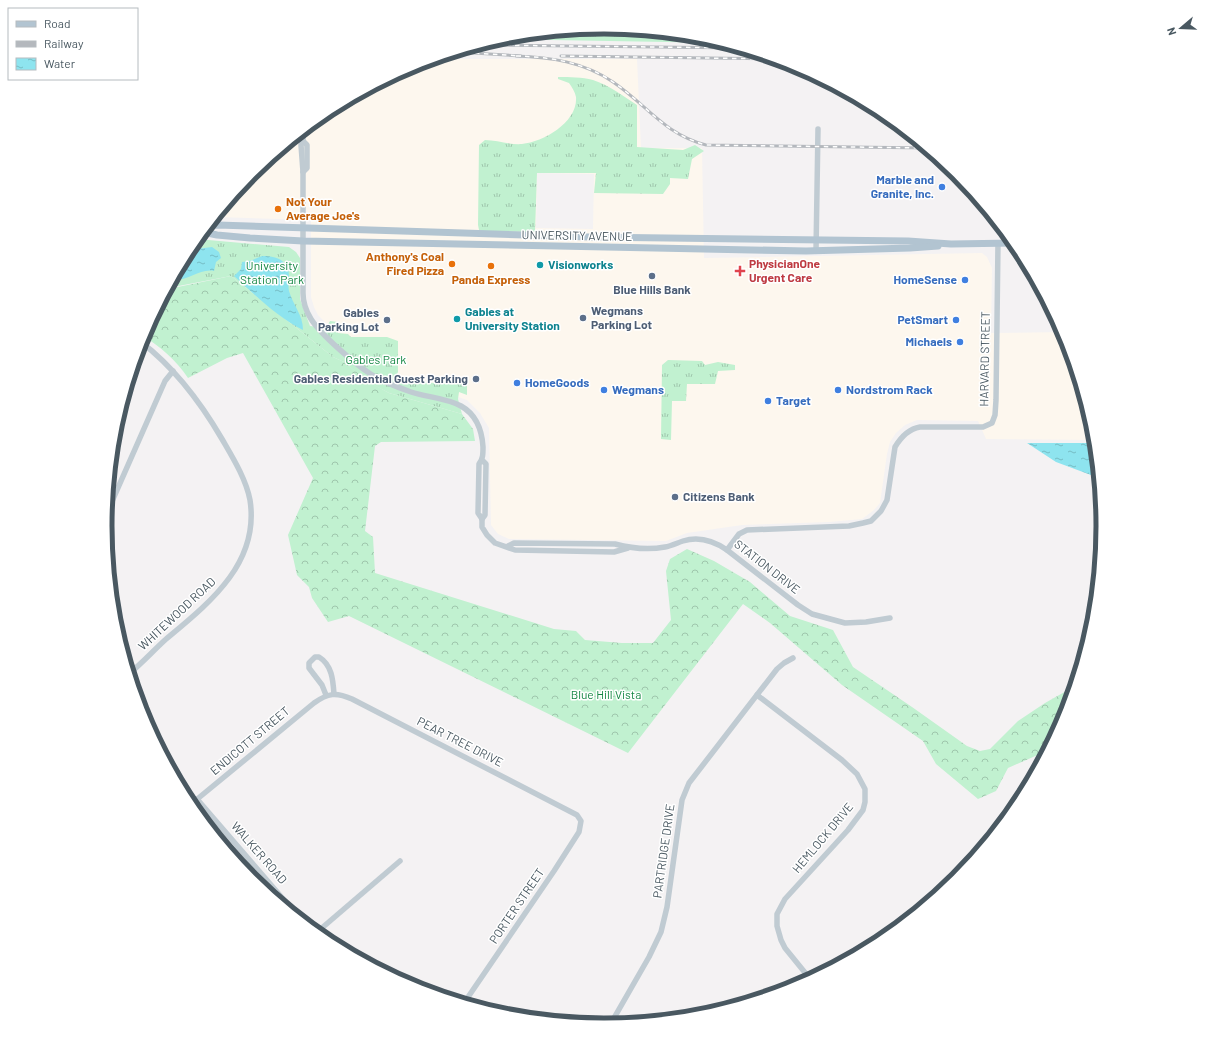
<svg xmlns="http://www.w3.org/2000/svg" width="1209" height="1053" font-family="Barlow,sans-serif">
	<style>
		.commercial { fill: #fdf7ee; fill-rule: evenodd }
		.grass { fill: url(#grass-tufts) }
		.forest { fill: url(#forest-crowns) }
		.wetland { fill: url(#wetland-marsh) }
		.water { fill: url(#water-ripples) }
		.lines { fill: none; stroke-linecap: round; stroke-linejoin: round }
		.minor { stroke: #c0cbd2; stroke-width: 5.5 }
		.major { stroke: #b2c4d1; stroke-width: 7 }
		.rail-casing { stroke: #b4b8bd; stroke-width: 3 }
		.rail { stroke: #fff; stroke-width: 1.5; stroke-dasharray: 4.5; stroke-linecap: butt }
		.shop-dot { fill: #3f7fe0; stroke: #fff; stroke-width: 1.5 }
		.food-dot { fill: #e8710a; stroke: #fff; stroke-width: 1.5 }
		.culture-dot { fill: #0f9aa8; stroke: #fff; stroke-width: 1.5 }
		.health-dot { fill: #e0444e; stroke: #fff; stroke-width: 1.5 }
		.service-dot { fill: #5c6f8a; stroke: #fff; stroke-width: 1.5 }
		.labels { text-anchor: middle; stroke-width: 3; stroke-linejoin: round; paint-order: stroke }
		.shop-label { font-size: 12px; font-weight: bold; fill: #366cbe; stroke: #fff; text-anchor: end }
		.food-label { font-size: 12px; font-weight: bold; fill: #c56008; stroke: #fff; text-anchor: start }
		.street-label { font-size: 12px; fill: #495861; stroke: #fff }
		.health-label { font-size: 12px; font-weight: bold; fill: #be3a42; stroke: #fff; text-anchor: start }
		.culture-label { font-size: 12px; font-weight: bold; fill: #0d838f; stroke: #fff; text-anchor: start }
		.park-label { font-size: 12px; fill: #158744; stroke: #fff }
		.service-label { font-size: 12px; font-weight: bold; fill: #4e5e75; stroke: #fff; text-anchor: start }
		.rim { fill: none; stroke: #495861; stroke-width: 5 }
	</style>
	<defs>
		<pattern id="grass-tufts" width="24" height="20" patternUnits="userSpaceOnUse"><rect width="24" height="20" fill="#c1f1d0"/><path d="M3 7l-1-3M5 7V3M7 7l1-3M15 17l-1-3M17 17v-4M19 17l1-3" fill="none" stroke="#9fc6ac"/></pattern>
		<pattern id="forest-crowns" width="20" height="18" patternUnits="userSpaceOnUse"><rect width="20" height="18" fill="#c1f1d0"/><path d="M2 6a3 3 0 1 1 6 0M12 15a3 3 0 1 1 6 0" fill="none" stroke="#9fc6ac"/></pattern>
		<pattern id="wetland-marsh" width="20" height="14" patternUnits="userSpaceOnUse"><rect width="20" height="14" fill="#c1f1d0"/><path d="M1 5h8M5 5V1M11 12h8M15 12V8" fill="none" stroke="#9fc6ac"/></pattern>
		<pattern id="water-ripples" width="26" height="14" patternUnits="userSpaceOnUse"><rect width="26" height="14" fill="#8ee4ef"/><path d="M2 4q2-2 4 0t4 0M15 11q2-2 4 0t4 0" fill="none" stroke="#76bcc5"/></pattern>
	</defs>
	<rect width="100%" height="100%" fill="#f4f2f3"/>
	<path class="commercial" d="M 433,59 L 637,59 L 641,148 L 702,148 L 704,258 L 982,253 L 987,257 L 992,268 L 991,333 L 1064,332 L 1094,429 L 1095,440 L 986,439 L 978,421 L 917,420 L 905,425 L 896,433 L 890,442 L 887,454 L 880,503 L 874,510 L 862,519 L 829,522 L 742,525 L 687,533 L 666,541 L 509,539 L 498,534 L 491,525 L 489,428 L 480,413 L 467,400 L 452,395 L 420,389 L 392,379 L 330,327 L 318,315 L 314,307 L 311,297 L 311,220 L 216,217 L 251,173 L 327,111 L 414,65 ZM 537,173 L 594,174 L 593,229 L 536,228 Z"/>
	<g class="grass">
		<polygon points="541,34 663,37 673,34 688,36 702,37 724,43 499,39 507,37"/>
		<path d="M 558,77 C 570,77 582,77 593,80 C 609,85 623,96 637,105 L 637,147 L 683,150 L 695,145 L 704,151 L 692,159 L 688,179 L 670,178 L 670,184 L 663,194 L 594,193 L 596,173 L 537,173 L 535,232 L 482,231 L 479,230 L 478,225 L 479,145 L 485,140 C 497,140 509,145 522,144 C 544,142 578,122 576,97 C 575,92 572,87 569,83 L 558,79 Z"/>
		<polygon points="197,239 289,247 296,252 300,258 300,299 310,326 326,328 330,321 338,322 338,333 348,334 351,337 387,337 398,341 398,372 395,379 404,382 467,384 467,395 459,392 458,399 462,414 389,393 368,382 344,362 333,357 231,276 168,288 189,249"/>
		<polygon points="668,360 702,361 705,365 718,362 735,365 735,370 718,371 715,384 687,384 686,401 672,401 671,440 661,439 662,365"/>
	</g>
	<path class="forest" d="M 231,276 L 333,357 L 344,362 L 369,382 L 389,393 L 462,414 L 473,429 L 475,441 L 381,442 L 375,446 L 365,531 L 373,537 L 375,573 L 554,629 L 576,631 L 585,640 L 622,643 L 653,643 L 671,620 L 666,571 L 670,559 L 687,549 L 714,561 L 750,582 L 790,616 L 833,630 L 853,667 L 912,707 L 967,746 L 980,751 L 990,749 L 1018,721 L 1045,703 L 1068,690 L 1075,689 L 1066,718 L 1049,750 L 1008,768 L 996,791 L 978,799 L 936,764 L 923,741 L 842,685 L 770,623 L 743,604 L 628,753 L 349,616 L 328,622 L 312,598 L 309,587 L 297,575 L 288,535 L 313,478 L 243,353 L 227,358 L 188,378 C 177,361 160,346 143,336 L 168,289 Z"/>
	<polygon class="wetland" points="605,27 673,34 667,37 663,37 631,36 530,34"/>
	<g class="water">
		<polygon points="578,30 608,33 620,32 629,33 631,36 529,34"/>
		<path d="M 212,247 L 219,252 L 221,258 L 216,262 L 214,271 C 200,268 187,282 173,280 L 189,250 Z"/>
		<path d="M 262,256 C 271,256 280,257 285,264 C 292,272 287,282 289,291 C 293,305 303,315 303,330 C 277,317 255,295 234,276 L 241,269 L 242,262 L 250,261 Z"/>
		<polygon points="1027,443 1096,443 1099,478 1056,462"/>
	</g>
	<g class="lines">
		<g class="minor">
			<path d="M 303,131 L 303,141 L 301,145 L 303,172 L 303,293 C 303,302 306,311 311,319 C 321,335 355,364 372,375 C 384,382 397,387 411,392 C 426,397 447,398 461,406 C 477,415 482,430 483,447 C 483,454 483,459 479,464 L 478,513 L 482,519 L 482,527 L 487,535 L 495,543 L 515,550 L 614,552 L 628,548"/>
			<polyline points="303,172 307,168 307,145 303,141"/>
			<polyline points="816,251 818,129"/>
			<polyline points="106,515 165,381 173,371"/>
			<polyline points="482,519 485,515 486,464 482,460"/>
			<path d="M 508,546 L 514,543 L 615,544 C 630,548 649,550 665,547 C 671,546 677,543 683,541 C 699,536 714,541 727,550 L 798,605 L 812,614 L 845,623 L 866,622 L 890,618"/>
			<path d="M 727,550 L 739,534 L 747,530 L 849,526 L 863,523 L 871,521 L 881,511 L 887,500 L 895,447 C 901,437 908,429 920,427 L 983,427 L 992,423 L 995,415 L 996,400 L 998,243"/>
			<path d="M 130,673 C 142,663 153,651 165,640 C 208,604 260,564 250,500 C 246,479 233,458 222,439 C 201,403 175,368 141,342"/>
			<path d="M 326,695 L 322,685 L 309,668 L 309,663 L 315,657 L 319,657 C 332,665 333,680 334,694"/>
			<polyline points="757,695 842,760 857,774 865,789 865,802 863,810 848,830 785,899 777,914 777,926 781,940 785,948 811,980"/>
			<polyline points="197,799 303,922"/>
			<path d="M 190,805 L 314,703 C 328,693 336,692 352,699 L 577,815 L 581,821 L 579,832 L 554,871 L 464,1003"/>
			<polyline points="316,933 400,861"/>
			<polyline points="610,1025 649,957 661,932 667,907 682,800 689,783 777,669 784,663 793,658"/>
		</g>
		<g class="major">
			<polyline points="208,226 218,225 589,237 908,241 951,244 1015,243"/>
			<polyline points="203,232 217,235 250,238 303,241 806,251 910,248 938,246"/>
		</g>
		<g class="rail-casing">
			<g id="rail">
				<polyline points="479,45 741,48"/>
				<polyline points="457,52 521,56"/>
				<path d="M 516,56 C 550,57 584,62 613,82 C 647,105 664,134 706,145 L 927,148"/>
				<polyline points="561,56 775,59"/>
			</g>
		</g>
		<use href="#rail" class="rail"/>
	</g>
	<g class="shop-dot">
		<circle cx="942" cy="187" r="4"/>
		<circle cx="965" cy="280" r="4"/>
		<circle cx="956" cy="320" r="4"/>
		<circle cx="960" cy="342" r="4"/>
		<circle cx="517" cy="383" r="4"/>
		<circle cx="604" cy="390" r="4"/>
		<circle cx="838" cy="390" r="4"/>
		<circle cx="768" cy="401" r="4"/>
	</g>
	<g class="food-dot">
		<circle cx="278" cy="209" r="4"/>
		<circle cx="452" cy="264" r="4"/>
		<circle cx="491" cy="266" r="4"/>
	</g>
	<g class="culture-dot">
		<circle cx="540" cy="265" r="4"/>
		<circle cx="457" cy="319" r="4"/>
	</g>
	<path class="health-dot" d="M738 265h4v4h4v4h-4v4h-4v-4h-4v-4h4z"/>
	<g class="service-dot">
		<circle cx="652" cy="276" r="4"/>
		<circle cx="583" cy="318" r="4"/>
		<circle cx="387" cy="320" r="4"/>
		<circle cx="476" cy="379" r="4"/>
		<circle cx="675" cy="497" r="4"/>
	</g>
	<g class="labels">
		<g class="shop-label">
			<text x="934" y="184">Marble and<tspan x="934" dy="14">Granite, Inc.</tspan></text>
			<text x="957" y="284">HomeSense</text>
			<text x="948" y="324">PetSmart</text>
			<text x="952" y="346">Michaels</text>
			<text x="525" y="387" text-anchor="start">HomeGoods</text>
			<text x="612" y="394" text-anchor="start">Wegmans</text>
			<text x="846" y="394" text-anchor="start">Nordstrom Rack</text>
			<text x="776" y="405" text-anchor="start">Target</text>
		</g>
		<g class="food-label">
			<text x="286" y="206">Not Your<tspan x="286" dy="14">Average Joe's</tspan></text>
			<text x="444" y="261" text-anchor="end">Anthony's Coal<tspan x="444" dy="14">Fired Pizza</tspan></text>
			<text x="491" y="284" text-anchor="middle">Panda Express</text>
		</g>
		<g class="street-label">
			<text transform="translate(577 236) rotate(1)" y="4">UNIVERSITY AVENUE</text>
			<text transform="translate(985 359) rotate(-89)" y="4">HARVARD STREET</text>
			<text transform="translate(767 567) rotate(38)" y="4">STATION DRIVE</text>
			<text transform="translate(177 614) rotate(-43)" y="4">WHITEWOOD ROAD</text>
			<text transform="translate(250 741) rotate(-40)" y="4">ENDICOTT STREET</text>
			<text transform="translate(460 742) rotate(27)" y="4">PEAR TREE DRIVE</text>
			<text transform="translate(823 838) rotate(-50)" y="4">HEMLOCK DRIVE</text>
			<text transform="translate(664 851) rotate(-82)" y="4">PARTRIDGE DRIVE</text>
			<text transform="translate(259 853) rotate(49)" y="4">WALKER ROAD</text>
			<text transform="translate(517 906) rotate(-56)" y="4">PORTER STREET</text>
		</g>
		<g class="health-label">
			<text x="749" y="268">PhysicianOne<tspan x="749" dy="14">Urgent Care</tspan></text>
		</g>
		<g class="culture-label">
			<text x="548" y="269">Visionworks</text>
			<text x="465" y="316">Gables at<tspan x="465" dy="14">University Station</tspan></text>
		</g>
		<g class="park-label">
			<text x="272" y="270">University<tspan x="272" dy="14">Station Park</tspan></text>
			<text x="376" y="364">Gables Park</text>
			<text x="606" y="699">Blue Hill Vista</text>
		</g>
		<g class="service-label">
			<text x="652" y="294" text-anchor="middle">Blue Hills Bank</text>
			<text x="591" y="315">Wegmans<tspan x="591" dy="14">Parking Lot</tspan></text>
			<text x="379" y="317" text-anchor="end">Gables<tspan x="379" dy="14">Parking Lot</tspan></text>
			<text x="468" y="383" text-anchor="end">Gables Residential Guest Parking</text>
			<text x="683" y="501">Citizens Bank</text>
		</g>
	</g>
	<path d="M0 0H1209V1053H0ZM112 526a492 492 0 1 1 984 0a492 492 0 1 1-984 0Z" fill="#fff" fill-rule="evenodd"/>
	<path class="rim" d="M112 526a492 492 0 1 1 984 0a492 492 0 1 1-984 0Z"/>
	<rect x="8" y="8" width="130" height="72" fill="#ffffff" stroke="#b6bcc0"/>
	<rect x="16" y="21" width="20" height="6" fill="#b2c4d1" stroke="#b6bcc0"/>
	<text x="44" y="28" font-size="12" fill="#495861">Road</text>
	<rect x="16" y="41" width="20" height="6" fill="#b4b8bd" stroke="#b6bcc0"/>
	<text x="44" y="48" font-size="12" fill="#495861">Railway</text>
	<rect x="16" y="58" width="20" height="12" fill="url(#water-ripples)" stroke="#b6bcc0"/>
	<text x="44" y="68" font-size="12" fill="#495861">Water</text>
	<g transform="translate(1181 28) rotate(251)" stroke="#ffffff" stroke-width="3" paint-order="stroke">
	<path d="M0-3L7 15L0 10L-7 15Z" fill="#495861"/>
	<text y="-6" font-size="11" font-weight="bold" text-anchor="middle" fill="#495861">N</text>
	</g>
</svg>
